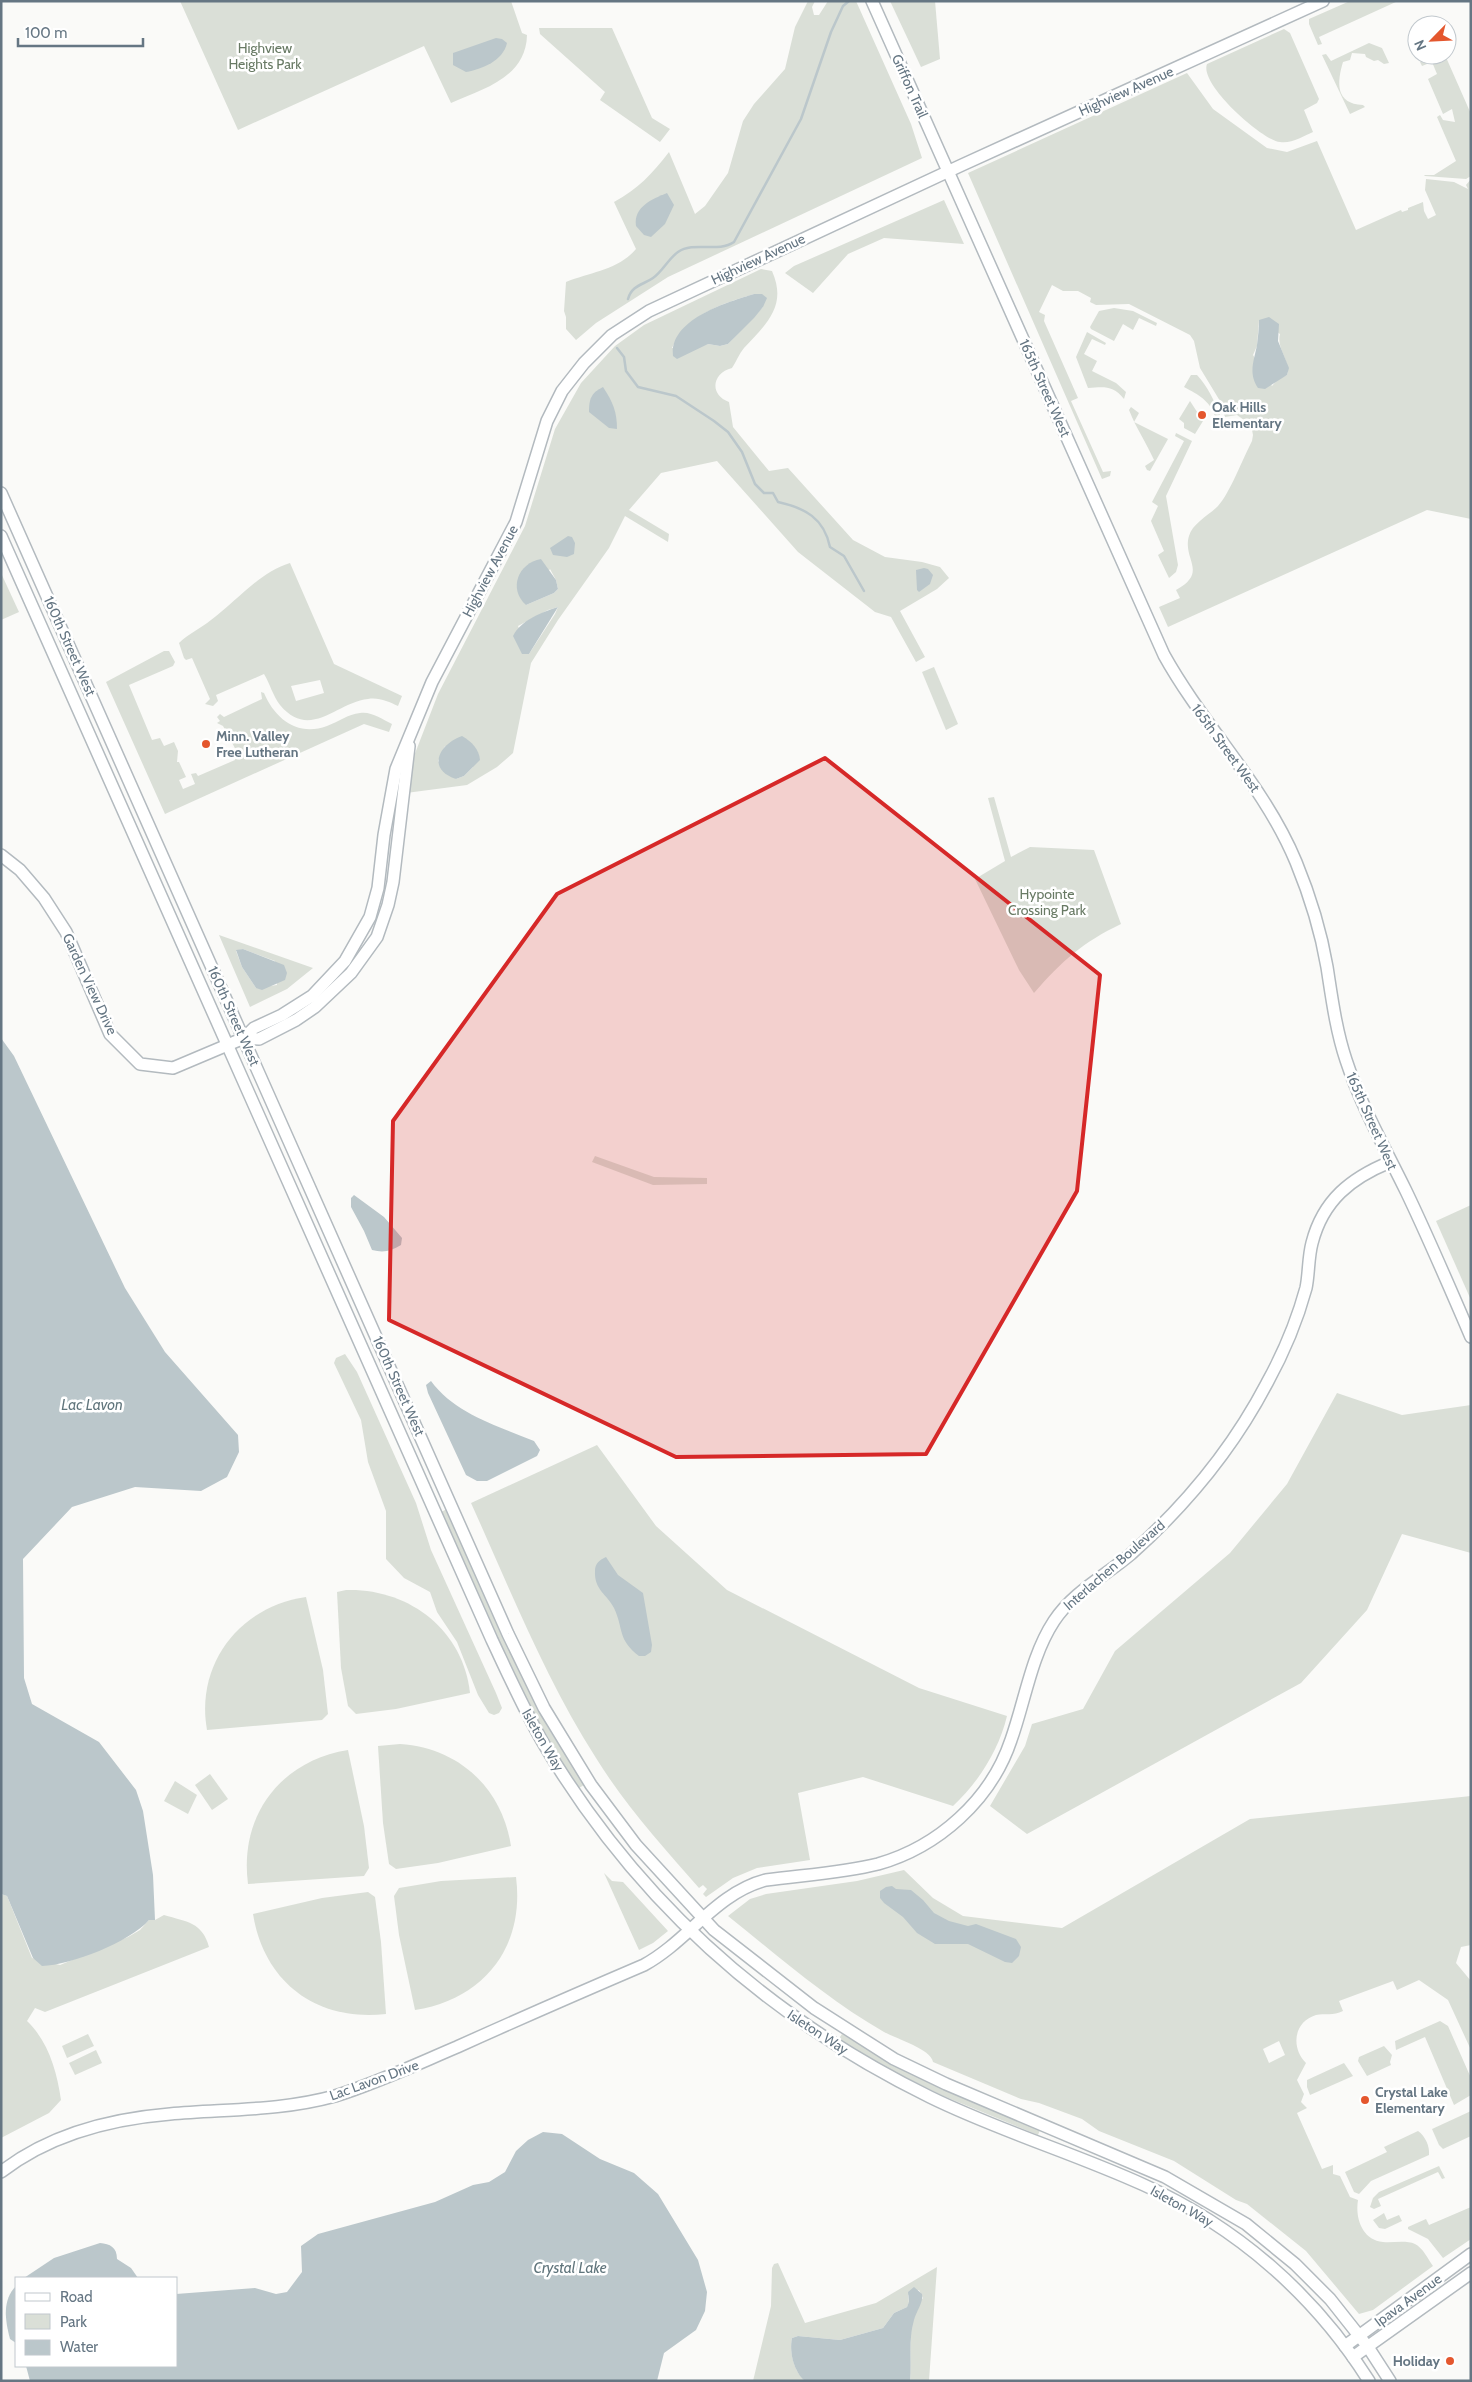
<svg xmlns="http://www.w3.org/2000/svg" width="1472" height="2382" font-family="Cabin,sans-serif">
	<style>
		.green { fill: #dadfd7; fill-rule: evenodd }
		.water { fill: #bbc7cb }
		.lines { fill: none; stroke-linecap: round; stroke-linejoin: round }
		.stream { stroke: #bbc7cb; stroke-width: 2.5 }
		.secondary-casing { stroke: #b3babf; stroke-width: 14 }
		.secondary { stroke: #fff; stroke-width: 11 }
		.marked { fill: #d62828; fill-opacity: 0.2; stroke: #d62828; stroke-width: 4; stroke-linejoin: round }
		.poi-dot { fill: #e4572e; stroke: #fff; stroke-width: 2 }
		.labels { text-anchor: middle; stroke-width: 5; stroke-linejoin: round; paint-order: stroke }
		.park-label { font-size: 14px; fill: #687a64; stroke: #fff }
		.street-label { font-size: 14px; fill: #657683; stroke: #fff }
		.poi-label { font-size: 14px; font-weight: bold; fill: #657683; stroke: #fff; text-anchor: start }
		.water-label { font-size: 15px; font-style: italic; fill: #60757c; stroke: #fff }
	</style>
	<rect width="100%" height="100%" fill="#fafaf8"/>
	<g class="green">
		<path d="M 180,1 L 511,1 L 522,33 L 527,35 C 526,78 483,89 451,103 L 424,46 L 238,130 Z"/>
		<path d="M 808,1 L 815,1 L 812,7 L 814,15 L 819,15 L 828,1 L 856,1 L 911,124 L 922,158 L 668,277 L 596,323 L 576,340 L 566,329 L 566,317 L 564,311 L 566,282 C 591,272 618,270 636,249 L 614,202 C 638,189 652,174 669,152 L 695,214 L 705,206 L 728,173 L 743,121 L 754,104 L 785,69 L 795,27 Z"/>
		<polygon points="890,1 935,1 940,59 921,67"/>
		<polygon points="1350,1 1398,1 1319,37 1322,44 1318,45 1309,24 1309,19"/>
		<polygon points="539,28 612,28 652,118 670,129 660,142 600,100 605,92 540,34"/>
		<path d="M 1284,29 L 1290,33 L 1319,99 L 1317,103 L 1304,110 L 1313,132 C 1304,136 1291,144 1280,142 C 1262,140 1199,84 1207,64 Z"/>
		<path d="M 1369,43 L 1382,48 L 1389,63 L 1384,64 L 1378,60 L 1374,61 L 1366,57 L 1365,54 L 1352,53 L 1350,60 L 1343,62 C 1337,82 1335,104 1363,105 L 1365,107 L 1350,114 L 1322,55 L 1326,54 L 1331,61 Z"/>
		<polygon points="1430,55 1445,55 1471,114 1471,176 1466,179 1425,176 1424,175 1434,175 1456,161 1437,117 1440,115 1443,120 1455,122 1452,109 1443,114 1428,79 1437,74 1432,62 1422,66 1420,62"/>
		<path d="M 1187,73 L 1213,109 L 1267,148 L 1287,152 L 1317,141 L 1356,230 L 1401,210 L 1402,212 L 1408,210 L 1408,208 L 1423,202 L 1424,211 L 1428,219 L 1436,215 L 1425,190 L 1426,179 L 1454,182 L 1468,189 L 1466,185 L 1471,179 L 1471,519 L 1427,510 L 1168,627 L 1159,607 L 1180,598 L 1176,590 C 1209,572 1182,559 1189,536 C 1192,524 1209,515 1218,506 C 1230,493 1243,458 1252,441 L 1253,435 L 1251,425 L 1237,415 L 1225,417 L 1220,401 L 1200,368 L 1194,341 L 1190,335 L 1129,304 L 1096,305 L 1090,302 L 1091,298 L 1078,291 L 1063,291 L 1052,285 L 1039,312 L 1045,315 L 1044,321 L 1078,398 L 1071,401 L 1103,472 L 1111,471 L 1110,476 L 1102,479 L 968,173 ZM 1259,320 L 1280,334 C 1276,349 1291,361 1287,375 L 1278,379 L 1272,386 L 1253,355 L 1257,346 Z"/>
		<polygon points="944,200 964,244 884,238 848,254 813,293 785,273 794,266"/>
		<path d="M 761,269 L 772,271 C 788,307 765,325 744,348 C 739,354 736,362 732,368 C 712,373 709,395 729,402 L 733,427 L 769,471 L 788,468 L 853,540 L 885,557 L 922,562 L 940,567 L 949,578 L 937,589 L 900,611 L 925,657 L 916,662 L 891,617 L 875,612 L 798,552 L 717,461 L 661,473 L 629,510 L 669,534 L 668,542 L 625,516 L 609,548 L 558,620 L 531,663 L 513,753 L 497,767 L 467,785 L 406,793 L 414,756 L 438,694 L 525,526 L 555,429 L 581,383 L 615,346 L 644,325 ZM 754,294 L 763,307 L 728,344 L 720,346 L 708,344 L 672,348 C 688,314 721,304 754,294 ZM 550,569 L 556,580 L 558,589 L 554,593 L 526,605 ZM 558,607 L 555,614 L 529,654 L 518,626 L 548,610 ZM 445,746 L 473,767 L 464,776 L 456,779 L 438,761 Z"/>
		<polygon points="1114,308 1133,311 1157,323 1156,326 1139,318 1133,330 1123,324 1114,341 1091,329 1090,327 1099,311"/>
		<path d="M 1087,332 L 1106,343 L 1105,345 L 1092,339 L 1084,354 L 1097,361 L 1092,371 L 1116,383 L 1126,392 L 1124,399 C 1113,385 1104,387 1088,388 L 1076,357 Z"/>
		<path d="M 1191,375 L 1197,375 C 1208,387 1214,400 1220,415 L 1215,416 C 1209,400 1199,395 1184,387 Z"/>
		<polygon points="1190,401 1203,421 1195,434 1184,428 1184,423 1179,419"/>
		<path d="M 1131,407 L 1139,413 L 1134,422 L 1168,439 L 1150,471 L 1147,470 L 1145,466 L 1154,460 C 1146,442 1136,428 1129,410 Z"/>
		<polygon points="1176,433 1192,441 1166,496 1178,565 1176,572 1169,578 1158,555 1164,551 1151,521 1158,506 1152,502 1184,441 1175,436"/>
		<path d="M 290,563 L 334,664 L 402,696 L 398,706 C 389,702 379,697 368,699 C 337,702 310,741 280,705 C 273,696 270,684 264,674 L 216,695 L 218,701 L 213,706 L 205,704 L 210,699 L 192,658 L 186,660 L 184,658 L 179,643 C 188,634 201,628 211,620 C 237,601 258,573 290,563 ZM 320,680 L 324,693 L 296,701 L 291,686 Z"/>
		<polygon points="1,573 19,612 1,620"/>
		<path d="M 164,651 L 169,651 L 175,662 L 173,666 L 129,685 L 152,740 L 160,738 L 164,746 L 174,742 L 178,751 L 177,762 L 179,762 L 186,777 L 179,780 L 183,789 L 195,784 L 191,774 L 196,773 L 198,776 L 235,760 L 237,752 L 223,726 L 217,723 L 220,721 L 217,717 L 220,714 L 224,717 L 262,699 L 261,692 L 264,693 C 275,719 298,737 327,726 C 338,722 348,714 360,713 C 371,711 382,719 392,724 L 389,732 L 364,724 L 165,814 L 106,682 Z"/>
		<polygon points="934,667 958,724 946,730 922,672"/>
		<path d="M 994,797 L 1011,857 L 1030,847 L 1094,850 L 1121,924 C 1083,942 1062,961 1034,993 L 1019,970 L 975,879 L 1005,861 L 988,798 Z"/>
		<path d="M 219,935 L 313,968 L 287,989 L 250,1007 ZM 243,949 L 275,961 L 277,985 L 256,988 L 242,967 L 236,951 Z"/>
		<polygon points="595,1156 654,1177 707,1178 707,1184 653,1185 592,1162"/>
		<polygon points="1471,1205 1471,1300 1436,1221"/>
		<polygon points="345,1354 357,1372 416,1503 431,1550 496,1693 502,1708 499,1713 494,1715 489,1713 478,1695 457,1642 437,1612 430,1592 404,1578 386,1559 386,1511 368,1462 361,1420 334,1363 336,1358"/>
		<polygon points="1337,1393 1402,1415 1471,1405 1471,1553 1402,1534 1367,1610 1301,1683 1027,1834 990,1806 1025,1746 1032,1724 1083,1709 1115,1651 1230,1553 1287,1484"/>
		<path d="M 597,1445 L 656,1526 L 727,1590 L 919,1688 L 1007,1716 C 999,1750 978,1783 953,1806 L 863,1777 L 798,1793 L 810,1860 L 757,1868 L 733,1878 L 706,1897 L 703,1894 L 707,1889 L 703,1885 L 699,1888 C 663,1847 625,1805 596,1758 C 545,1678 510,1589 471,1503 Z"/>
		<path d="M 447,1509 L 518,1669 L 547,1726 L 584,1785 L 579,1788 C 521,1703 483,1606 441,1512 Z"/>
		<path d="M 346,1590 C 408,1588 463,1629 470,1693 L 396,1709 L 356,1714 L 348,1706 L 341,1668 L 337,1592 Z"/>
		<path d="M 306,1597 L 323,1670 L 328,1714 L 322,1720 L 207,1730 C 195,1663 241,1606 306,1597 Z"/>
		<path d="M 400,1744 C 459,1748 502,1788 511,1846 L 438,1863 L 396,1869 L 389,1864 L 383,1823 L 378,1746 Z"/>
		<path d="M 348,1750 L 364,1826 L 369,1868 L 364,1876 L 248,1884 C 239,1816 280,1761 348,1750 Z"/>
		<polygon points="210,1774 228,1799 212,1810 195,1785"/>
		<polygon points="175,1781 197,1795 188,1814 164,1801"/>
		<path d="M 1471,1796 L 1471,1945 L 1461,1947 L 1456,1963 L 1471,1981 L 1471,2050 L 1448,2000 L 1419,1980 L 1397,1990 L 1393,1981 L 1339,2001 L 1343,2011 C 1333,2016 1325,2013 1316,2015 C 1293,2022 1291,2048 1306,2063 L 1297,2080 L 1304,2094 L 1301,2102 L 1307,2108 L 1297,2113 L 1322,2169 L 1333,2165 L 1333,2174 L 1340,2176 L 1350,2197 L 1358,2200 C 1355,2218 1362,2240 1383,2242 C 1393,2243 1406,2240 1415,2244 C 1423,2248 1428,2259 1433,2266 L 1373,2310 L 1359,2314 L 1306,2251 L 1247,2204 L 1236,2200 L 1174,2161 L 1099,2131 L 1082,2119 L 1039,2103 L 1021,2099 L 933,2062 C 931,2049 897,2039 884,2032 C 828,2000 778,1956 728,1916 L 750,1899 L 766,1894 L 857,1881 L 904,1870 L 933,1898 L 963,1916 L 1062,1928 L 1250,1819 ZM 1279,2041 L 1285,2055 L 1269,2063 L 1263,2049 Z"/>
		<polygon points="604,1873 612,1881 623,1882 668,1931 653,1943 639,1950"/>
		<path d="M 516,1877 C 525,1947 484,1999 415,2010 L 399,1935 L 394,1896 L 399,1888 L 441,1881 Z"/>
		<path d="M 368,1892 L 375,1897 L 381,1942 L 386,2014 C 317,2022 264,1983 253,1914 L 322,1898 Z"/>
		<path d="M 1,1894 L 7,1896 L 32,1958 L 60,1965 L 128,1937 L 140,1930 L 149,1920 L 155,1920 L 164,1915 C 187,1922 202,1922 209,1947 L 45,2012 L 35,2008 L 27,2021 C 48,2041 57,2071 61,2100 L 49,2113 L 1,2138 Z"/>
		<polygon points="1440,2021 1448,2026 1471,2078 1471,2095 1454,2105 1425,2037 1396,2050 1395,2041"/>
		<polygon points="88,2034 94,2046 67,2058 62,2046"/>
		<path d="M 842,2034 C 905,2073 972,2101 1040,2130 L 1038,2135 L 941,2095 L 885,2067 L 838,2040 Z"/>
		<polygon points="1384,2046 1392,2055 1390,2062 1391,2065 1367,2076 1358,2061 1359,2057"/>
		<polygon points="96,2050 102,2063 75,2075 69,2063"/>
		<polygon points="1344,2063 1353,2076 1310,2095 1307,2087 1307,2080"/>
		<polygon points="1471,2111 1471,2136 1443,2149 1439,2145 1432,2129"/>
		<path d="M 1418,2131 C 1425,2136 1430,2146 1429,2155 L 1371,2181 L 1359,2194 L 1354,2192 L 1345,2172 L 1387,2152 L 1384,2147 Z"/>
		<polygon points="1439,2166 1445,2178 1442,2179 1438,2172 1378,2199 1381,2206 1374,2209 1370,2207 1373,2198 1379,2192"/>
		<polygon points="1471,2207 1471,2239 1443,2258 1428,2239 1408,2229 1408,2227 1426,2219 1429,2225"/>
		<polygon points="1384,2213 1387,2220 1399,2215 1402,2221 1385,2229 1379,2228 1373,2220"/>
		<path d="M 778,2263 L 805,2323 L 876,2303 L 937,2267 L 929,2381 L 910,2381 C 912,2357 906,2316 923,2298 L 919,2290 L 908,2295 L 909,2303 L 907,2307 L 894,2313 L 883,2328 L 840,2340 L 798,2336 L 792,2338 C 789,2352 794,2372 805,2381 L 753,2381 L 771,2306 L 772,2268 L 774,2264 Z"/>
	</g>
	<g class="water">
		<path d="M 496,38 L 502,39 L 507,43 C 503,61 482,69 466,72 L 453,65 L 453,53 Z"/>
		<path d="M 667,193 L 674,205 L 665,224 L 651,237 L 644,235 L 636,226 C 633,207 652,199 667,193 Z"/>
		<path d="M 754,294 L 762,294 L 767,298 L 763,307 L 754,318 L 728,344 L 720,346 L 708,344 L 677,359 L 673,356 C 669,319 728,302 754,294 Z"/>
		<path d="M 1269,317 L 1279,324 L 1278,341 L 1289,368 L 1287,375 L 1265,389 L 1258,388 C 1248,373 1254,361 1257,345 C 1258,337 1259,328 1259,320 Z"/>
		<path d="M 603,387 C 613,402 617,412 617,429 L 609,428 L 589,412 C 589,399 591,393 603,387 Z"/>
		<polygon points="568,536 572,537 575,543 574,554 567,557 553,555 550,548"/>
		<path d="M 541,559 L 556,580 L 558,589 L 554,593 L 526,605 C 508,589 518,563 541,559 Z"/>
		<polygon points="924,568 928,569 933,575 930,584 919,592 917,590 916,570"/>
		<path d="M 558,607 L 529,654 L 522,654 L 513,636 C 521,620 542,612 558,607 Z"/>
		<path d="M 462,736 C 472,742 479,749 480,760 L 464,776 L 456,779 C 426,769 439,744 462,736 Z"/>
		<polygon points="243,949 284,965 287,973 285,980 262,990 256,988 242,967 236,950"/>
		<path d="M 1,1038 L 14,1056 L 125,1288 L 165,1352 L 238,1435 L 239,1452 L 227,1477 L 201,1491 L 135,1487 L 72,1507 L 23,1559 L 24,1678 L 32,1704 L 99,1742 L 136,1790 L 143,1811 L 153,1875 L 155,1920 L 149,1920 C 130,1942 71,1965 42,1966 L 33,1958 L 7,1896 L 1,1894 Z"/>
		<path d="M 354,1195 L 384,1217 L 402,1238 L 401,1245 C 391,1251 384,1253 372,1250 L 364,1231 L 351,1207 L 351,1198 Z"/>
		<path d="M 431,1381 C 455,1414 498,1426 534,1441 L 540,1450 L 537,1456 L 487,1481 L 477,1481 L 466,1475 L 428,1393 L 426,1385 Z"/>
		<path d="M 606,1557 L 618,1575 L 643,1593 L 652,1645 L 651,1652 L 645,1656 L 639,1656 C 617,1639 624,1629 614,1608 C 607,1594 594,1590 595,1571 C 595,1564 599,1560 606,1557 Z"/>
		<polygon points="892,1886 896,1889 911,1890 923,1900 934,1913 949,1921 968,1926 976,1924 1016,1939 1021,1947 1019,1956 1012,1963 1005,1962 968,1944 935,1944 917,1933 903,1917 884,1903 880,1898 880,1891 886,1887"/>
		<polygon points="543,2132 562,2134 600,2159 634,2173 658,2194 698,2260 707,2292 705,2311 696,2330 664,2353 657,2381 30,2381 26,2366 176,2366 176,2294 255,2288 276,2294 287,2292 302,2272 301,2246 318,2234 435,2202 473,2185 489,2182 505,2172 516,2151 528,2140"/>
		<path d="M 100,2243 C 110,2244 117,2247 117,2259 L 131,2268 L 138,2278 L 24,2278 L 54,2258 Z"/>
		<path d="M 16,2286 L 16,2343 L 10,2339 C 5,2320 2,2300 16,2286 Z"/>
		<path d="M 914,2287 L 922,2294 C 924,2301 916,2312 914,2320 C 908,2340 912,2361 910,2381 L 805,2381 C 794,2372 789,2352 792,2338 L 798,2336 L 840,2340 L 883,2328 L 894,2313 L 907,2307 L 909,2302 L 908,2292 Z"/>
	</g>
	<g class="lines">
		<g class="stream">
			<path d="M 628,299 C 632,285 643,285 653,278 C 663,271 668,259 678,252 C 694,241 718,253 734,242 L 801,119 L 831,32 L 843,6 L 849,1"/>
			<path d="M 617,348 L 624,357 L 626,371 L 638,387 L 676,396 L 714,421 L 728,432 L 742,452 L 755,484 L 764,493 L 773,493 L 778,502 C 805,508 824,518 830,547 L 844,556 L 864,591"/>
		</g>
		<g class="secondary-casing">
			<g id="secondary">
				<path d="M 872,1 L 1164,655 C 1204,727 1264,785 1296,862 C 1310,896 1321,932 1327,967 C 1332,999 1336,1030 1346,1060 C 1361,1106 1385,1148 1406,1191 C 1429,1239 1450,1288 1471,1337"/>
				<polyline points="1,493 508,1634 544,1708 591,1785 636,1845 714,1930 814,2008 894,2059 946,2084 1165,2177 1246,2224 1295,2264 1330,2299 1368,2347 1390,2381"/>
				<path d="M 1,536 L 492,1640 C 509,1676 525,1712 545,1746 C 638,1902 767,2017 930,2097 C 999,2131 1074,2153 1144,2185 C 1237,2227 1315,2295 1369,2381"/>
				<polyline points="1,855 20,870 44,898 66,932 110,1034 140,1064 173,1068 244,1038 254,1028 282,1015 312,996 345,961 370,917 378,888 384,835 396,769 432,682 516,522 547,421 562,391 584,363 612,335 649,311 962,165 1323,1"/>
				<polyline points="244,1038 259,1039 296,1020 315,1007 351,973 377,937 388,905 393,882 409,746"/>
				<path d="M 1,2172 C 50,2134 109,2119 170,2114 C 225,2109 281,2111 335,2096 C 377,2083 417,2064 457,2047 C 519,2019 581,1992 644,1965 C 688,1941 716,1893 766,1880 C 803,1875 842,1873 878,1864 C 938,1847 991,1800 1011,1740 C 1025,1701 1031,1656 1054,1621 C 1073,1592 1105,1576 1131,1554 C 1186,1505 1233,1448 1267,1383 C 1283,1354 1297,1321 1306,1288 C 1309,1274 1308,1258 1312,1243 C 1323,1200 1351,1178 1390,1162"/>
				<polyline points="1345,2346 1471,2254"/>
				<polyline points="1353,2357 1471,2273"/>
			</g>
		</g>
		<use href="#secondary" class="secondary"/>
	</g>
	<path class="marked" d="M 825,758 L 1100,975 L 1077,1191 L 926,1454 L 676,1457 L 389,1320 L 393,1121 L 557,894 Z"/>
	<g class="poi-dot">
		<circle cx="1202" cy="415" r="5"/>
		<circle cx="206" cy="744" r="5"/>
		<circle cx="1365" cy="2100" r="5"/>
		<circle cx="1450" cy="2361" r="5"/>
	</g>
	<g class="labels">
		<g class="park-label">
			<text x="265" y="53">Highview<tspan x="265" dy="16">Heights Park</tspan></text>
			<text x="1047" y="899">Hypointe<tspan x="1047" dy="16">Crossing Park</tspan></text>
		</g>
		<g class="street-label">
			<text transform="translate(910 86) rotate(66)" y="5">Griffon Trail</text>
			<text transform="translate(1126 91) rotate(-24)" y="5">Highview Avenue</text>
			<text transform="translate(758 259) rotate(-25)" y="5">Highview Avenue</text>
			<text transform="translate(1045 388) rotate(66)" y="5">165th Street West</text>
			<text transform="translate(490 571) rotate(-62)" y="5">Highview Avenue</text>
			<text transform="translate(70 646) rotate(66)" y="5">160th Street West</text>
			<text transform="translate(1226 748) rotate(54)" y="5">165th Street West</text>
			<text transform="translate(90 984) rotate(65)" y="5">Garden View Drive</text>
			<text transform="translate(234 1016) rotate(66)" y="5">160th Street West</text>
			<text transform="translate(1372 1121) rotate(66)" y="5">165th Street West</text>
			<text transform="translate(399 1386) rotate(66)" y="5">160th Street West</text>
			<text transform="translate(1114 1565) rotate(-41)" y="5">Interlachen Boulevard</text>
			<text transform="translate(543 1740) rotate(60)" y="5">Isleton Way</text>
			<text transform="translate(818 2032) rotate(33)" y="5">Isleton Way</text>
			<text transform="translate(374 2080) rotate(-20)" y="5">Lac Lavon Drive</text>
			<text transform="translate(1182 2206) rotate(29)" y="5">Isleton Way</text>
			<text transform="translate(1408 2300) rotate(-36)" y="5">Ipava Avenue</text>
		</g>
		<g class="poi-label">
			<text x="1212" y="412">Oak Hills<tspan x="1212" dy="16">Elementary</tspan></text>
			<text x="216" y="741">Minn. Valley<tspan x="216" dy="16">Free Lutheran</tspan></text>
			<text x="1375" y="2097">Crystal Lake<tspan x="1375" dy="16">Elementary</tspan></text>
			<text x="1440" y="2366" text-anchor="end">Holiday</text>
		</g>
		<g class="water-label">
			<text x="92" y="1410">Lac Lavon</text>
			<text x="570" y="2273">Crystal Lake</text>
		</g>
	</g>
	<rect width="1472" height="2382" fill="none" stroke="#657683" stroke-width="5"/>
	<rect x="15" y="2277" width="162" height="90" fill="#ffffff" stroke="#c1c8cd"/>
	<rect x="25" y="2293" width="25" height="8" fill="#ffffff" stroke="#c1c8cd"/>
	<text x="60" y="2302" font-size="15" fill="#657683">Road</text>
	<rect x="25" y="2314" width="25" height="15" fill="#dadfd7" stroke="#c1c8cd"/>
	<text x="60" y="2327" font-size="15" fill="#657683">Park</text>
	<rect x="25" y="2340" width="25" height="15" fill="#bbc7cb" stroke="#c1c8cd"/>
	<text x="60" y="2352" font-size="15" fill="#657683">Water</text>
	<g transform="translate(1432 40) rotate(246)"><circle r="24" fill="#ffffff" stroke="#c1c8cd"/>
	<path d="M0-4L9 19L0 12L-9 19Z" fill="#e4572e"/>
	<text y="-8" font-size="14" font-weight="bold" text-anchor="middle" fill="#657683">N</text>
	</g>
	<path d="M18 38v8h125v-8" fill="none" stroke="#657683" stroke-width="2.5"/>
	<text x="25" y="38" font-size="15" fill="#657683" stroke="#ffffff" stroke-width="4" paint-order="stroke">100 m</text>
</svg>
